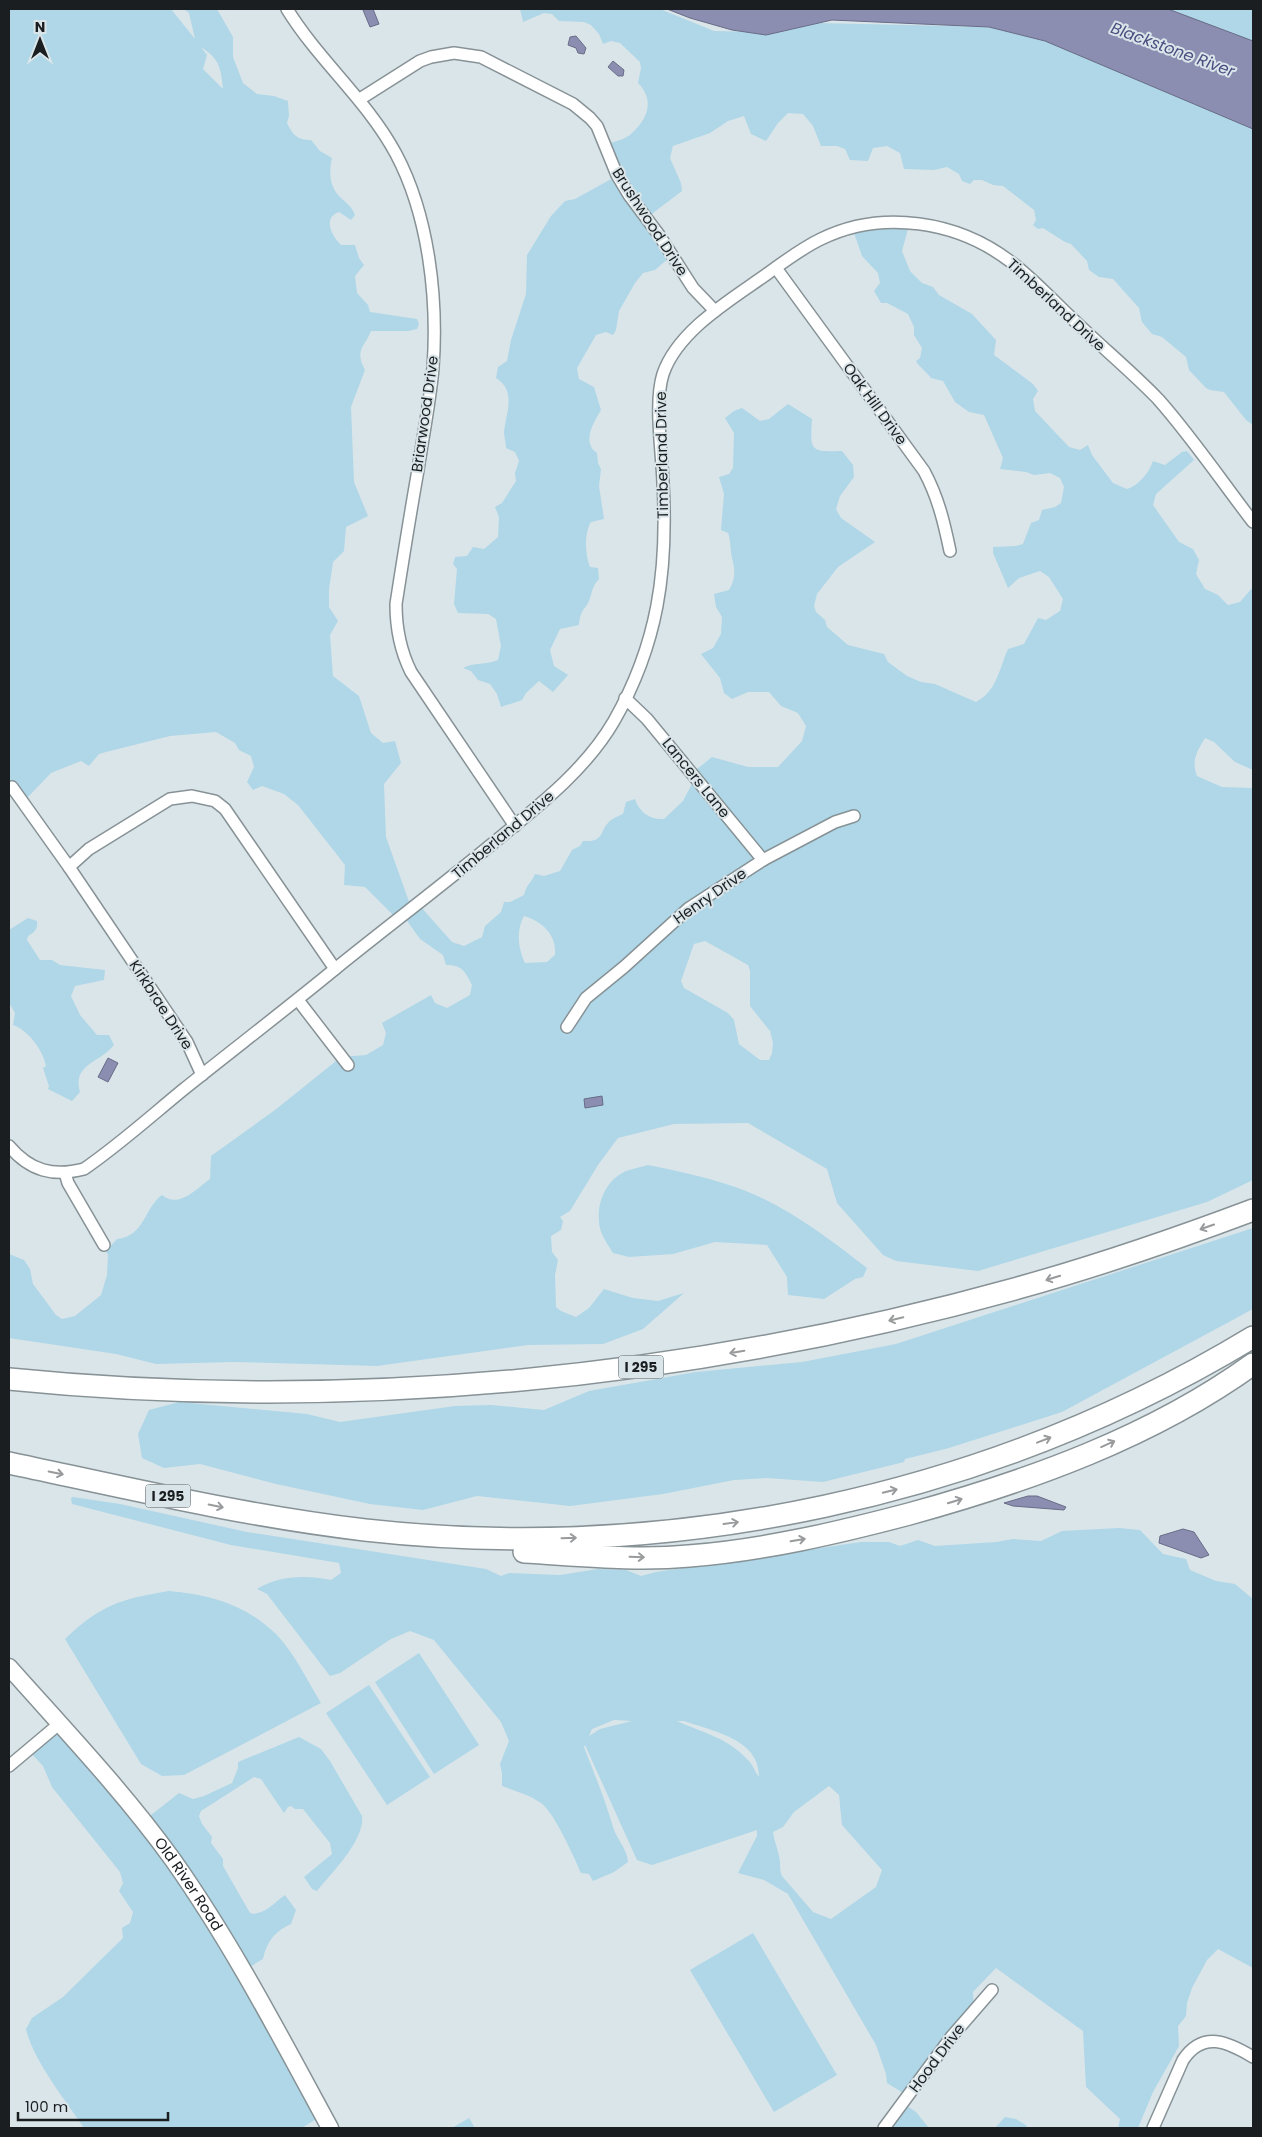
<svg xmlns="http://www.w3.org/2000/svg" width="1262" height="2137" font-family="Poppins,sans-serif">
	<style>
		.green { fill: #afd7e7; fill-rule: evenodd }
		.water { fill: #8b8eb1; stroke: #696c86 }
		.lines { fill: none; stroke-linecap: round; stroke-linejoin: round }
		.minor-casing { stroke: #879296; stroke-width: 14 }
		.secondary-casing { stroke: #879296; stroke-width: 19 }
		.motorway-casing { stroke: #879296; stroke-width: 24 }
		.minor { stroke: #fff; stroke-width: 11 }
		.secondary { stroke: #fff; stroke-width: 16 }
		.motorway { stroke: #fff; stroke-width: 21 }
		.oneway { stroke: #989a9b }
		.labels { text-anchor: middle; stroke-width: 4; stroke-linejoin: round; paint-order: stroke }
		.shield { fill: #dae5ea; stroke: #545a5d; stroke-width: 1 }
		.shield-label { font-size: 14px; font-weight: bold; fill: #1a1e20 }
		.street-label { font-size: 15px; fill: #1a1e20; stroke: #dae5ea }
		.water-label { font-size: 16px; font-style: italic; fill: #4b4c7f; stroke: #dae5ea }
	</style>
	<rect width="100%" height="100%" fill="#dae5ea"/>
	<g class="green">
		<path d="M 9,9 L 171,9 L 195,39 L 189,13 L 184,9 L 217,9 L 233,37 L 233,57 L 243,83 L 257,94 L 274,96 L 288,101 L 289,116 L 287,123 C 293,135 297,140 311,140 L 320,151 L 332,158 C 329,171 329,185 339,196 C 346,203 351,205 355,215 L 351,220 L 339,212 C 322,218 332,236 341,245 L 355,245 L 359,258 L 364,265 L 355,276 L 357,293 L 368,305 L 370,312 L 417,319 L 419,324 L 417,329 L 408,331 L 371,331 C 365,347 354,349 365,370 L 351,407 L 354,482 L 368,516 L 346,527 L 344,551 L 333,562 L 329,589 L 329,607 L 338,621 L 330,635 L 333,676 L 359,696 L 371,733 L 383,743 L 395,741 L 401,763 L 384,784 L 386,837 L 412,910 L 398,920 L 365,887 L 344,885 L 345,865 L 298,805 L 284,794 L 262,786 L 253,790 L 247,782 L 254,767 L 251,756 L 239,750 L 235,743 L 216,732 L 170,736 L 106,752 L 99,754 L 89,766 L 81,761 L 51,773 L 27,798 L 9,778 ZM 201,47 C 220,59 221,69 223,89 L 203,69 L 207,55 Z"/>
		<path d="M 520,9 L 660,9 L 714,31 L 763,32 L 818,23 L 996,27 L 1056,40 L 1253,122 L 1253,425 L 1246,420 L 1224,392 L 1210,390 L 1206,388 L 1189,370 L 1186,357 L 1162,337 L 1152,334 L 1142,322 L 1139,308 L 1113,279 L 1099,277 L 1089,270 L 1087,261 L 1071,244 L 1065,242 L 1043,228 L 1038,229 L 1033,225 L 1036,220 L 1034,210 L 1003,186 L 993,185 L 982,180 L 974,180 L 970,184 L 962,181 L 959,174 L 947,167 L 934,170 L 904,169 L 900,153 L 887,146 L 873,148 L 868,161 L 850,160 L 845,149 L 837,146 L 821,146 L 813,126 L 803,114 L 788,113 L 778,123 L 766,141 L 751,134 L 744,116 L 728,121 L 710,133 L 673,146 L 670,158 L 681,183 L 682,191 L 645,219 L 670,257 L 655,270 L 643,273 L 635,283 L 619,311 L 616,330 L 613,335 L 606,332 L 596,335 L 577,368 L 579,379 L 594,387 L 601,410 C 594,422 581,442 597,453 L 598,463 L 601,469 L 599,486 L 604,519 L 591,522 C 584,534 585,554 590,567 L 598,568 L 599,579 C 593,585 593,589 590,598 C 587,609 580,608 579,625 L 560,629 L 550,650 L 554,666 L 568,675 L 553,692 L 539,681 L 526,693 L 522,700 L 501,707 L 497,694 L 490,684 L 478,680 L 471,671 L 463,668 C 473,662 487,665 498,660 L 501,646 L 496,619 L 488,614 L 458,613 L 454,604 L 457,569 L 453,564 L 455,557 L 467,556 L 473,547 L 484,549 L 498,537 L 499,517 L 495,507 L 502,503 L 516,481 L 515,473 L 519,461 L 515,452 L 506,448 C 506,442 504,437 504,432 C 506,413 517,391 496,378 L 498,367 L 507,361 L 511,340 L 526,294 L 527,255 L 551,216 L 565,201 L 575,199 L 613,178 L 602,146 C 611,142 625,140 631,134 C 648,119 655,100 638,83 L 641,68 L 640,62 L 620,43 L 611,41 L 603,44 L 599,34 L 591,25 L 584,22 L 559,21 L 552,14 L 544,13 L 523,22 Z"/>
		<polygon points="1165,9 1253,9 1253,48"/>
		<path d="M 874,229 L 908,229 L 902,251 L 910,271 L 922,283 L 933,287 L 939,295 L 972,314 L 996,340 L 994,355 L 1033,384 L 1038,391 L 1033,399 L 1035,411 L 1069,447 L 1080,450 L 1088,445 L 1092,455 L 1113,483 L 1127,489 C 1139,485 1149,473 1153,461 L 1165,465 L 1182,452 L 1187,451 L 1194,460 L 1156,494 L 1153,505 L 1179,542 L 1193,549 L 1199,560 L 1196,574 L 1205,589 L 1218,595 L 1228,605 L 1240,602 L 1253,587 L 1253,770 L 1235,762 L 1214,742 L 1205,738 C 1197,751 1191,761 1197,776 L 1222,787 L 1253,788 L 1253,1180 L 1207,1202 L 978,1271 L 896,1261 L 883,1255 L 837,1203 L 827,1169 L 748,1123 L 674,1124 L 618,1138 L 598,1165 L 570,1211 L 560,1217 L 563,1221 L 561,1230 L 551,1236 L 552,1252 L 558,1260 L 555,1275 L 556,1307 L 561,1311 L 576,1317 L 589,1308 L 604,1289 L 633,1298 L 658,1301 L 684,1293 L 643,1329 L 603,1344 L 528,1345 L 377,1366 L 234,1362 L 156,1364 L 116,1354 L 9,1338 L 9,1254 L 24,1260 L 30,1269 L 33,1284 L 56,1315 L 62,1319 L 75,1316 L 101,1295 L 107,1275 L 108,1255 L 106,1251 L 117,1239 C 145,1236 144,1208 162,1195 C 179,1209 196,1189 210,1179 L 211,1156 L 275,1110 L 341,1057 L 366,1055 L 383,1045 L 386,1033 L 382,1023 L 431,995 L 435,1003 L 447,1008 L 470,995 L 472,985 C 465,971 462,965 446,965 L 443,955 L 420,939 L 405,918 L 420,906 L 452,942 L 464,946 L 482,937 L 485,926 L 501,912 L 504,902 L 510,902 L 524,895 C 527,883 531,884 535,874 L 544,876 L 560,871 L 572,850 L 580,846 L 583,841 C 605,842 599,832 608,823 C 611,819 618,816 623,814 L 626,802 L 635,799 C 639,812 650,820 664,819 L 683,801 L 694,780 L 692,773 L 712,757 L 748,767 L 778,767 L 802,741 L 806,726 L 798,713 L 781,706 L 769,692 L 748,692 L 732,699 L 724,693 L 720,678 L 701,654 L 713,648 L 721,634 L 722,617 L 716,607 L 714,594 L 729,590 C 736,579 735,569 732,558 C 730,549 731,541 728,533 L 721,530 L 724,494 L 719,477 L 729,474 L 733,468 L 734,433 L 725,418 L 734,411 L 742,408 L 760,421 L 769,419 L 788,404 L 812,419 C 810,451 810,452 842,451 L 853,465 L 854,477 L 840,496 L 836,509 L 841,518 L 875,542 L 838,567 L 817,594 L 814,606 L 816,612 L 825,620 L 827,627 L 848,645 L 884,654 L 888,662 L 907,676 L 921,682 L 935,684 L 976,702 C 997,691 999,669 1008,649 L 1024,644 L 1038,618 L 1046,620 L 1060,611 L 1063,599 L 1049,577 L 1040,571 L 1019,578 L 1008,588 L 993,553 L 993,547 L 1016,546 L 1023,544 L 1031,523 L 1039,520 L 1042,510 L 1055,507 L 1061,503 L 1064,487 L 1060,478 L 1050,473 L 1034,475 L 1026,472 L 1000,469 L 1003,458 L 984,415 L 969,412 L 955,402 L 943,381 L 931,378 C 926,371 920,368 916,361 L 920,358 L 922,348 L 914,335 L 914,327 L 908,314 L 887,303 L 881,303 L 874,291 L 880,283 L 878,273 L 862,256 L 854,233 ZM 524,916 C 542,921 557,935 555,955 L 547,962 L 525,963 C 518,949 516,930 524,916 ZM 705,941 L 748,965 L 750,971 L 750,1006 L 770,1031 L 773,1043 L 772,1053 L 769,1060 L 760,1060 L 739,1044 L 734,1020 L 728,1013 L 684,988 L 681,981 L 694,944 Z"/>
		<path d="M 28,918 L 37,921 C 38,929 35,932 28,936 L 27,940 L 40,960 L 52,960 L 60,965 L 105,970 L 104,980 L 75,986 L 71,996 L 80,1015 L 97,1035 L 109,1035 L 114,1045 C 100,1063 72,1064 80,1092 L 72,1101 L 48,1089 L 49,1086 L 43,1068 L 46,1066 C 43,1050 28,1030 13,1025 L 15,1013 L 9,1003 L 9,930 Z"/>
		<path d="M 648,1165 C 674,1170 701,1176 726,1184 C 779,1200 824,1235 867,1268 L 863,1277 L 855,1279 L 824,1299 L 788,1295 L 787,1277 L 767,1245 L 715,1242 L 673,1254 L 629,1257 L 613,1253 C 607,1243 599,1233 599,1221 C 597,1200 608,1177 629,1170 C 635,1168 642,1167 648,1165 Z"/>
		<polygon points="1253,1228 1253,1309 1062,1412 949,1448 905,1459 904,1462 823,1482 767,1478 734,1480 663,1494 570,1506 477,1496 423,1510 370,1504 276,1484 200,1464 164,1468 142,1458 138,1434 149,1410 179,1402 307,1414 340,1422 455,1406 491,1405 544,1410 589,1391 696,1372 802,1362 896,1344"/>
		<path d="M 73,1497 L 120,1504 L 247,1532 L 486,1569 L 501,1576 L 509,1573 L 560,1575 L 598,1569 L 626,1570 L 641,1576 L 656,1572 L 861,1542 L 889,1542 L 900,1546 L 918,1540 L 935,1546 L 996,1542 L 1013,1539 L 1041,1541 L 1062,1531 L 1119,1528 L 1140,1530 L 1163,1554 L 1186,1559 L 1190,1570 L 1216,1581 L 1235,1584 L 1253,1599 L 1253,1968 L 1218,1949 L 1207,1960 L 1192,1988 L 1187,2003 L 1186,2016 L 1178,2026 L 1179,2046 L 1153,2092 L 1138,2128 L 1118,2128 L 1120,2119 L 1086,2087 L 1083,2031 L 996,1968 L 973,1992 L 974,2014 L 908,2096 L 887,2083 L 886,2074 L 876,2045 L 788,1894 L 764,1880 L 738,1873 L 757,1836 L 757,1830 L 652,1865 L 637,1860 L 585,1745 L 584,1747 C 594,1773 605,1799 613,1827 C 617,1840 627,1848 628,1862 L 614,1872 L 593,1881 L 589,1874 L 581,1873 C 574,1857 554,1812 541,1803 C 528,1794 515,1791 502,1786 L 502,1773 L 500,1764 L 509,1741 L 501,1722 L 434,1640 L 410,1631 L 391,1639 L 340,1673 L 330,1676 L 267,1594 L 257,1589 C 279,1575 307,1575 331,1580 L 341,1573 L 339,1563 L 231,1545 L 72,1504 L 71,1498 ZM 614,1720 L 632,1721 L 600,1729 L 589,1736 L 592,1729 ZM 677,1721 L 684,1721 C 712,1731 760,1739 759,1777 C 755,1772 753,1765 748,1760 C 727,1737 703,1733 677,1721 ZM 829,1786 L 839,1795 L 842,1825 L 882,1870 L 876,1887 L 831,1919 L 813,1912 L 782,1876 C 779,1869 781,1863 779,1856 C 777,1847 774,1840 773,1832 L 783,1827 L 794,1812 Z"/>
		<path d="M 169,1591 C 211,1595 245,1604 277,1635 C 295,1654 308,1682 321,1703 L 184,1775 L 162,1776 L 141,1764 L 65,1639 C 100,1605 121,1599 169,1591 Z"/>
		<polygon points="419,1653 479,1745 434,1774 375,1682"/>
		<polygon points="369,1685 430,1777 387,1805 326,1713"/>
		<path d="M 56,1726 L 141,1823 L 179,1793 L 193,1799 L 204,1796 L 232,1783 L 238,1768 L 238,1762 L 299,1737 L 321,1749 L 330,1761 L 362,1816 C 365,1840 332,1872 317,1891 L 312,1889 L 304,1877 L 332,1854 L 330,1843 L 303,1809 L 295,1809 L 291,1806 L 288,1807 L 284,1813 L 261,1779 L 254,1777 L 201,1811 L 199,1816 L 202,1824 L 212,1837 L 211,1843 L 223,1859 L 223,1866 L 250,1913 C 262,1917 275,1902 285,1895 L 296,1910 L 291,1924 C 275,1931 267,1941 263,1959 L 241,1972 L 321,2116 L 302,2128 L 84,2128 C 66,2101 33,2060 26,2029 L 32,2018 L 63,1997 L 123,1938 L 122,1928 L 130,1923 L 133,1912 L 119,1891 L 123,1883 L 120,1872 L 52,1787 L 43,1766 L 29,1751 Z"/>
		<polygon points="753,1933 837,2075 774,2112 690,1970"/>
		<polygon points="904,2104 916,2112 929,2128 886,2128"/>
		<polygon points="1005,2117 1016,2119 1027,2126 1025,2128 995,2128"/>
		<polygon points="469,2118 475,2128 452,2128"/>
	</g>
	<g class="water">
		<polygon points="366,9 373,9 379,24 370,27 363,10"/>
		<polygon points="667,9 1168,9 1253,41 1253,129 1045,41 989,27 832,20 766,35 732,30 690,18"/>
		<polygon points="576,36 586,48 584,54 578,53 576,48 568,45 570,37"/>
		<polygon points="613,61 624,70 623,76 618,76 608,67"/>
		<polygon points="108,1058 118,1063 108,1082 98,1077"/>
		<polygon points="602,1096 603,1105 585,1108 584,1099"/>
		<polygon points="1028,1496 1037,1496 1066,1507 1064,1510 1013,1506 1004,1503"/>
		<polygon points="1183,1529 1194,1532 1209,1555 1201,1558 1159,1543 1160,1536"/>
	</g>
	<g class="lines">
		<g class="minor-casing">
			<g id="minor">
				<path d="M 287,9 C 319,61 367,100 396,154 C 429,216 438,299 433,368 C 430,402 423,436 418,470 C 410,515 403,559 396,604 C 396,629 400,650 411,672 L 515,826"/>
				<polyline points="360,99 420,61 431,57 454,53 481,57 573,104 590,118 597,126 617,175 629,195 659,235 693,288 715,311"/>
				<path d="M 776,268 L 924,471 C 938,497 944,522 950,551"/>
				<polyline points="625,698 647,719 763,860"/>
				<polyline points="12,787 69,867"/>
				<polyline points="298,1000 348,1065"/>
				<polyline points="567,1027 586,998 624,967 689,908 763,860 835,822 854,816"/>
				<polyline points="202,1075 187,1042 69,867 89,849 170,799 192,796 215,801 225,809 335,969"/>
				<path d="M 9,1146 C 30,1171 53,1177 84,1169 C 119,1145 151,1116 184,1089 C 234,1049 285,1010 335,969 C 387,927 440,887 492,844 C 536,808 585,771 614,721 C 658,644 668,571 663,483 C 662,452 654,402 663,374 C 678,330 732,299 767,274 C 785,261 802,248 821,239 C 882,209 958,221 1011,262 C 1035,280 1056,304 1078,324 C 1104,349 1133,373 1158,399 C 1191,436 1223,483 1253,522"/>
				<polyline points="65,1173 68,1183 104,1245"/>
				<polyline points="9,1766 59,1724"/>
				<polyline points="884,2128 952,2036 992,1990"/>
				<path d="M 1153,2128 L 1183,2060 C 1203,2030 1228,2042 1253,2057"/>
			</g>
		</g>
		<g class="secondary-casing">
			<g id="secondary">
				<path id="s1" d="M 9,1667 C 65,1730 124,1792 173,1860 C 233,1945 281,2038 330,2128"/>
			</g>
		</g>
		<g class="motorway-casing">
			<g id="motorway">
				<path d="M 9,1379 C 347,1413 691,1379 1018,1288 C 1097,1266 1176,1239 1253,1210"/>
				<path d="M 9,1463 C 127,1488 245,1516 365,1530 C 671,1564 989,1497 1253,1337"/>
				<path d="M 524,1552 C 579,1555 635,1561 689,1556 C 764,1550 837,1533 909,1514 C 1029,1481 1152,1437 1253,1364"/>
			</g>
		</g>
		<use href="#minor" class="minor"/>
		<use href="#secondary" class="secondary"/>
		<use href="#motorway" class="motorway"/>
	</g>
	<defs><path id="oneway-shaft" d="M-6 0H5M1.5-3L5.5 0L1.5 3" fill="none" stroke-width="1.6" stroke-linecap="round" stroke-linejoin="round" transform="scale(1.25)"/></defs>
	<g class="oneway">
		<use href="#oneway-shaft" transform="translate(1207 1227) rotate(161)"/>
		<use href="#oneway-shaft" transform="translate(1053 1278) rotate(163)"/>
		<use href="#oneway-shaft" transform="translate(896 1319) rotate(167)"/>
		<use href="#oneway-shaft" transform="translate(737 1352) rotate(170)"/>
		<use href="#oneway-shaft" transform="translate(1044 1440) rotate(-21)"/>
		<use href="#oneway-shaft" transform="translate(1108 1444) rotate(-24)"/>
		<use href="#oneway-shaft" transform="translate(56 1473) rotate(12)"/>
		<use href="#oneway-shaft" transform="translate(890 1491) rotate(-14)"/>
		<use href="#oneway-shaft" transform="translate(955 1501) rotate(-17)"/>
		<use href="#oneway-shaft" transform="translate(216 1506) rotate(11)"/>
		<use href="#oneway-shaft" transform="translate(731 1523) rotate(-8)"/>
		<use href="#oneway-shaft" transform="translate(569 1538) rotate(-2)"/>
		<use href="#oneway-shaft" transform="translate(798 1540) rotate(-10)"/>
		<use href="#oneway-shaft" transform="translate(637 1557) rotate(2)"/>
	</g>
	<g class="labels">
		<g class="shield">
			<rect x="618.5" y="1355.5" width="45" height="23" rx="4"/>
			<rect x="145.5" y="1484.5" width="45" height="23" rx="4"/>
		</g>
		<g class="shield-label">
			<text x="641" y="1372">I 295</text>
			<text x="168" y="1501">I 295</text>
		</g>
		<g class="street-label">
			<text transform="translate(650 222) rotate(57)" y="5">Brushwood Drive</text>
			<text transform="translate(1056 305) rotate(43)" y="5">Timberland Drive</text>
			<text transform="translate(875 404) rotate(54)" y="5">Oak Hill Drive</text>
			<text transform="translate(425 414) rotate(-82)" y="5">Briarwood Drive</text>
			<text transform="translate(662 455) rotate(-91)" y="5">Timberland Drive</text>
			<text transform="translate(696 778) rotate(51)" y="5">Lancers Lane</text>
			<text transform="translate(503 835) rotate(-40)" y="5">Timberland Drive</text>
			<text transform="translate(710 896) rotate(-35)" y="5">Henry Drive</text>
			<text transform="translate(161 1005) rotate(57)" y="5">Kirkbrae Drive</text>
			<text dy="5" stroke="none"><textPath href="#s1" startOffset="282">Old River Road</textPath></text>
			<text transform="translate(937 2058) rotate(-53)" y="5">Hood Drive</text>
		</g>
		<g class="water-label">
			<text transform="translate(1173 49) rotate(20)" y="6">Blackstone River</text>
		</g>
	</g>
	<rect width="1262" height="2137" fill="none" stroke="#1a1e20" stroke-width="20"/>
	<g transform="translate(40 40)" stroke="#dae5ea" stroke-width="4" paint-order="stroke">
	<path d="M0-4L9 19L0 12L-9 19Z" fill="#1a1e20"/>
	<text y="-8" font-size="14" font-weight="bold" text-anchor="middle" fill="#1a1e20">N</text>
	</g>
	<path d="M18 2112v8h150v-8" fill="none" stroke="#1a1e20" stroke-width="2.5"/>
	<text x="25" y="2112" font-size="15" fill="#1a1e20" stroke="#dae5ea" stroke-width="4" paint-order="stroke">100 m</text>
</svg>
